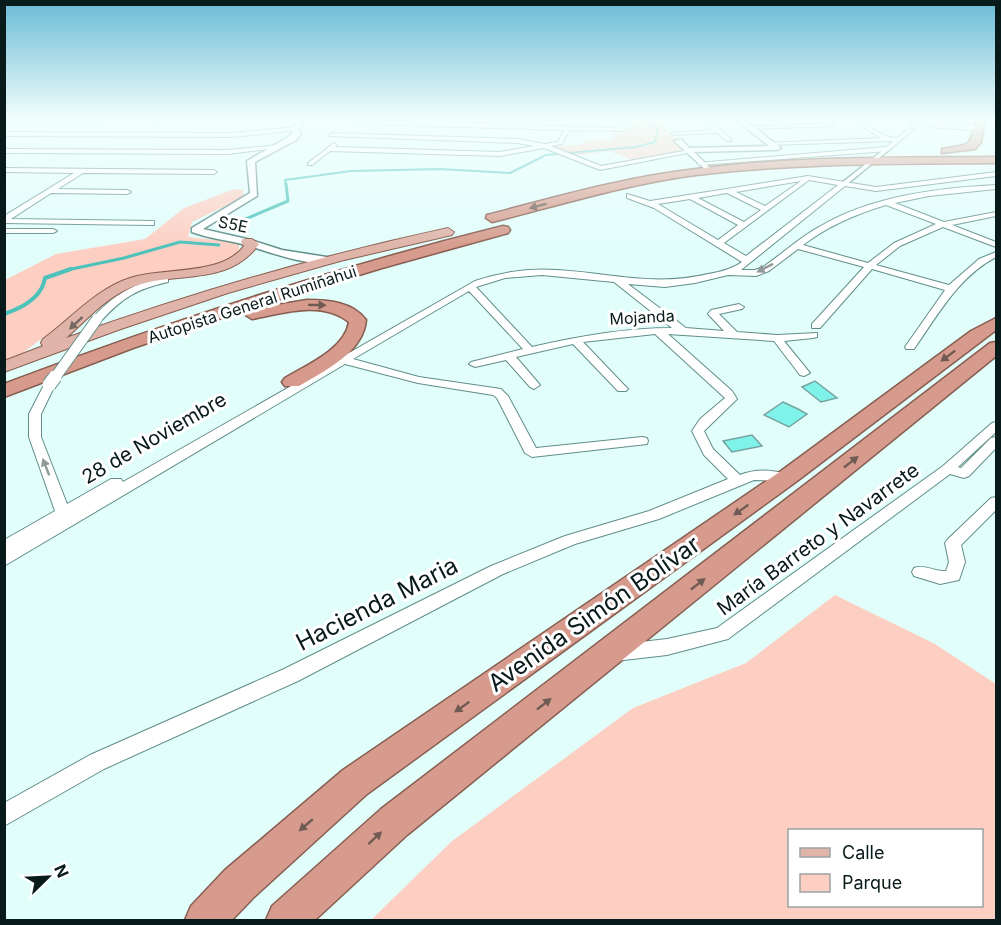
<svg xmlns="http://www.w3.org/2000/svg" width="1001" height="925" font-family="Inter,sans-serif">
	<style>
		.green { fill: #fdcfc3; fill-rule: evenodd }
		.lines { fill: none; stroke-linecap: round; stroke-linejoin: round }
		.stream-far2 { stroke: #4cc2ba; stroke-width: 2 }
		.stream-far1 { stroke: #4cc2ba; stroke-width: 3 }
		.stream { stroke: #4cc2ba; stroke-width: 4 }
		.building { fill: #7ff2e9; stroke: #75a39f; stroke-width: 1.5 }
		.minor-tunnel { stroke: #c1dcd9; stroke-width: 6; stroke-dasharray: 6 3; stroke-linecap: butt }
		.pedestrian-casing { stroke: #608e89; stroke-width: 3 }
		.minor-casing { stroke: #608e89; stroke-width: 2 }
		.tertiary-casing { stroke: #608e89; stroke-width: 3 }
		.primary-casing { stroke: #875e51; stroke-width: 2 }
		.trunk-casing { stroke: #875e51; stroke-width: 3 }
		.pedestrian { fill: #fff; fill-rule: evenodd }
		.minor { fill: #fff; fill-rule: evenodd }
		.tertiary { fill: #fff; fill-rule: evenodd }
		.primary { fill: #e0b4a9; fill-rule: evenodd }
		.trunk { fill: #d69b8c; fill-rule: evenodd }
		.minor-bridge-far1-casing { stroke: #608e89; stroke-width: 12; stroke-linecap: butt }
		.minor-bridge-casing { stroke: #608e89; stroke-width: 15; stroke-linecap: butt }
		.minor-bridge-far1 { stroke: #fff; stroke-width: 10 }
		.minor-bridge { stroke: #fff; stroke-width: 13 }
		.oneway { fill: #6f5b53 }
		.oneway2 { fill: #909898 }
		.oneway3 { fill: #746862 }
		.labels { text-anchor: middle; stroke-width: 6; stroke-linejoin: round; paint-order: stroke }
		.far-street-label { font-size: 16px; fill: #081b1a; stroke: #fff }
		.street-label { font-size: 20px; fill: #081b1a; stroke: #fff }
		.near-street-label { font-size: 24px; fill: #081b1a; stroke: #fff }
	</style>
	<rect width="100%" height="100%" fill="#e2fefb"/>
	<g class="green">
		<polygon points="641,119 659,121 687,150 638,162 609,151 574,156 548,146 578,145 589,140 614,140 613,132 643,123"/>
		<polygon points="234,189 243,190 244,197 192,222 188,237 233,242 239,244 239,254 220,263 188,271 127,279 107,290 20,355 5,361 5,280 56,254 145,239 184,208"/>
		<path d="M 835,595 L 935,644 L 996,684 L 996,920 L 371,920 L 452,841 L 633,708 L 746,663 ZM 790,830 L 982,830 L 982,906 L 790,906 Z"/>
	</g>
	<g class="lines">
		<polyline class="stream-far2" points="286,186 285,180 351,171 440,169 510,173 546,155 636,147 655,142 658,129 644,119"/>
		<g class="stream-far1">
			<polyline points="247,231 241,225 241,221 288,201 286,184"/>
			<polyline points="67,270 124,258 180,242 219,245"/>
		</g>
		<path class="stream" d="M 4,314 C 22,308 42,298 45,278 L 71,269"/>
	</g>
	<g class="building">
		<polygon points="815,381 837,398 821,402 802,387"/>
		<polygon points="783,402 798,409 807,414 789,427 764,415"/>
		<polygon points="752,435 762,446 732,452 723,441"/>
	</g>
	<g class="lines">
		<polyline class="minor-tunnel" points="911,129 921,120"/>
		<g class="pedestrian-casing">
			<polygon id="pedestrian" points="886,148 890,149 847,184 843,184 843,182"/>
		</g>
		<g class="minor-casing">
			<g id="minor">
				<polygon points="4,119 268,119 4,122"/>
				<polygon points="354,119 617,128 605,119 611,119 626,129 626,131 569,130 562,144 551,146 601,166 689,150 692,152 600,170 544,148 500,156 330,151 312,165 308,165 308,163 334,143 337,145 335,147 500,152 534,146 518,143 329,136 331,133 518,139 544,144 558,142 564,130 363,124 355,122"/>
				<polygon points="702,119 708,119 731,139 731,141 727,141 717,133 674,135 671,133 713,130"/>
				<path d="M 849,119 C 864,119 885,142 898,137 C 901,136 906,130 909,128 L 914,129 L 888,151 L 700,165 L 697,163 L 886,147 L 894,141 L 769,145 L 766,143 L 881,138 Z"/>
				<polygon points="904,119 979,126 982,128 979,130 940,128"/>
				<polygon points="833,123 835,126 748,129 745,127"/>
				<polygon points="296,127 298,130 232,137 4,136 4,132 232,133"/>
				<polygon points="279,145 277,148 228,154 4,153 4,149 228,150"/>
				<polygon points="4,168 214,170 217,172 214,174 83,173 58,189 127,190 131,192 127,194 51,193 11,219 154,221 154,225 151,225 4,223 4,216 74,173 4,172"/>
				<path d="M 996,172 L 996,176 L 876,191 L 845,186 L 741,270 L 755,270 L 763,267 C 782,254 799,238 819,227 C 871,196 937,188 996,185 L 996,189 L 929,196 L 895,203 L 944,222 L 996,212 L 996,216 L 952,225 L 996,242 L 996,247 L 943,227 L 900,246 L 876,265 L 949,285 L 979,259 L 996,252 L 996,257 C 958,277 938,315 914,349 L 906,349 L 905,347 L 945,290 L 872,269 L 820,328 L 812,328 L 812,324 L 864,267 L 798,249 L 769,271 L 756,276 L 728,275 L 695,283 L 665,287 L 628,284 L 686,328 L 724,331 L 708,314 L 711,310 L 739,304 L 744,307 L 742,309 L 719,314 L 737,332 L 777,335 L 817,333 L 817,337 L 813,338 L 784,341 L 810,373 L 804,376 L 800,375 L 774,341 L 668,334 L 732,391 L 737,399 L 704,431 L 713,449 L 740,475 C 757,468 773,470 791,475 L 793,478 L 791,481 L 754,480 L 659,519 L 575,544 L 503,574 L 298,681 L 104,769 L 4,826 L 4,803 L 90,755 L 284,669 L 491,566 L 565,536 L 649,511 L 728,479 L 704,455 L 692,431 L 700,419 L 725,398 L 655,334 L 583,342 L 626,387 L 628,389 L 626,391 L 618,391 L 573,344 L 516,357 L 540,385 L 534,389 L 530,387 L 506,360 L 475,367 L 469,364 L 471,362 L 523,349 L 469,291 L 353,359 L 419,377 L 501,389 L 508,396 L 536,448 L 642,437 L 647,438 L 648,441 L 647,444 L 532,457 L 525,453 L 497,398 L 493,395 L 418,383 L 345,364 L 4,566 L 4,540 L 55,511 L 29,437 L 29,414 L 45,383 L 53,383 L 55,385 L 41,414 L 41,437 L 67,504 L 111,479 L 121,479 L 123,482 L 475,281 C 502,272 529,268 557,270 C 611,273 653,287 708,274 C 720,272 732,269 742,262 L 654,208 L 627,198 L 627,194 L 650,201 L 808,176 L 876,187 ZM 809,180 L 838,185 L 746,256 L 724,243 ZM 801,181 L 765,206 L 736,192 ZM 727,193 L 761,210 L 744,222 L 698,198 ZM 690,199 L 738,225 L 718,240 L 658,204 ZM 886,205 L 936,224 L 894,243 L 868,263 L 803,245 C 828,226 856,214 886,205 ZM 542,275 L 614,282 L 672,328 C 625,328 579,336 532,347 L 476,287 L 505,278 Z"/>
				<polygon points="4,229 53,229 57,231 53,233 4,233"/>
				<path d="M 165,277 L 168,278 L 168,282 C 137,289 123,297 101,321 L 93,321 L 92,319 C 112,295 135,283 165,277 Z"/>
				<polygon points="996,422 996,432 958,467 961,468 991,438 996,437 996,448 969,476 964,478 950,474 728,639 667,655 615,661 609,659 606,653 609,647 615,645 667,639 717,628 943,466 992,423"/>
				<path d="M 996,497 L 996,510 L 961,545 L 965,562 L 959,580 L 940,584 L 914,576 L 912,572 L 914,568 C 924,564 935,572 946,571 L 949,562 L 945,543 L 948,539 L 991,498 Z"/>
			</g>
		</g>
		<g class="tertiary-casing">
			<g id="tertiary">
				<path d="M 298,119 L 305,119 L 299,129 L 301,134 L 296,140 L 255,162 L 257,196 L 203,229 L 251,240 L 282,250 L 333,258 L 333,262 C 308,267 270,252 246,245 C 228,240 210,239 192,232 L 192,228 L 250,193 L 247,161 L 290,136 Z"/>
				<polygon points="735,119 743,119 781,148 777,150 694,152 710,168 706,170 674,141 681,139 689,148 769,146"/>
			</g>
		</g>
		<g class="primary-casing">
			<path id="primary" d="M 448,228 L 454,232 L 452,235 L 340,261 L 228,293 L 118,330 L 4,372 L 4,361 L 43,346 L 41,343 L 43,339 C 72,318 96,289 130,278 C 164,267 222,276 244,246 L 241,242 L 242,239 L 252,239 L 259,244 C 228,288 175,270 132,287 C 106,297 87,320 66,338 C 191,293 318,256 448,228 Z"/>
		</g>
		<g class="trunk-casing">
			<g id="trunk">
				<path d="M 976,119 L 985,119 L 981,142 L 975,149 L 942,153 L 942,149 C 971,143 969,150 976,119 Z"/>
				<path d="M 996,157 L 996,163 C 896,164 795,163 696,175 C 626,184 560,205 492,222 L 486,218 L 487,215 C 556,197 625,177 696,169 C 795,156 896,158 996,157 Z"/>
				<path d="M 503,226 L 508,227 L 510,230 L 508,233 L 382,268 L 257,306 L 133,348 L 4,397 L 4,384 C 167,322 334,268 503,226 Z"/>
				<path d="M 307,300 C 328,300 353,302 366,320 C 363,353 324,371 299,386 L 285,386 L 282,382 L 285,378 C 307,365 345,349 349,322 C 321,300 284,313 252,319 L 244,314 L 252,309 Z"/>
				<polygon points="996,318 996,330 797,481 367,794 253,898 232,920 185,920 191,906 225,870 343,770 781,471 971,331"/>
				<polygon points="996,342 996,356 407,835 315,920 266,920 272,906 381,809 990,343"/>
			</g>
		</g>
		<use href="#pedestrian" class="pedestrian"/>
		<use href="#minor" class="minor"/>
		<use href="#tertiary" class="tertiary"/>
		<use href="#primary" class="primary"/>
		<use href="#trunk" class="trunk"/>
		<g class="minor-bridge-far1-casing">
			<polyline id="minor-bridge-far1" points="54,379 97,319"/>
		</g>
		<g class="minor-bridge-casing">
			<polyline id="minor-bridge" points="49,385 55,377"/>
		</g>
		<use href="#minor-bridge-far1" class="minor-bridge-far1"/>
		<use href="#minor-bridge" class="minor-bridge"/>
	</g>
	<defs><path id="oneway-solid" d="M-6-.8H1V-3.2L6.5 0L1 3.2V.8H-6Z" transform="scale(1.5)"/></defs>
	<g class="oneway">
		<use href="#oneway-solid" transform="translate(538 206) rotate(165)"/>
		<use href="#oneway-solid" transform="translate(317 305) rotate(1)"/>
		<use href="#oneway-solid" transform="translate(948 356) rotate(143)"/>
		<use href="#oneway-solid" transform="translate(851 462) rotate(-38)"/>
		<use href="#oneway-solid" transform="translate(741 510) rotate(145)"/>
		<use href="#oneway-solid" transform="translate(698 584) rotate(-38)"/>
		<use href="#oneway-solid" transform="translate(544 704) rotate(-38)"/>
		<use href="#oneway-solid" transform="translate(462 707) rotate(145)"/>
		<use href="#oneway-solid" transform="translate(306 825) rotate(139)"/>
		<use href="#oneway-solid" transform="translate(375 838) rotate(-43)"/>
	</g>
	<g class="oneway2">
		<use href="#oneway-solid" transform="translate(765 268) rotate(153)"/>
		<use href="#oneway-solid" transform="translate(46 467) rotate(-111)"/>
	</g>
	<use class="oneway3" href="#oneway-solid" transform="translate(76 323) rotate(137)"/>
	<linearGradient id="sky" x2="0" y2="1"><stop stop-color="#69bad6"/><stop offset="0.48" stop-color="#f2fffd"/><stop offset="1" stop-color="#f2fffd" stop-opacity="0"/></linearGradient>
	<rect width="1001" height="249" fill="url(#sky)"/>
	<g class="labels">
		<g class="far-street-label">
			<text transform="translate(233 224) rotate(11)" y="6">S5E</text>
			<text transform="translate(252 304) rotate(-18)" y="6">Autopista General Rumiñahui</text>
			<text transform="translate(642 317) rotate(-3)" y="6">Mojanda</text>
		</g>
		<g class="street-label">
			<text transform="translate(154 438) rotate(-30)" y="7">28 de Noviembre</text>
			<text transform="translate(818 539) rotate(-36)" y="7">María Barreto y Navarrete</text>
		</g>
		<g class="near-street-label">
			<text transform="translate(377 604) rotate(-27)" y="8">Hacienda Maria</text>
			<text transform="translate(594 614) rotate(-35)" y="8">Avenida Simón Bolívar</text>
		</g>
	</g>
	<rect width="1001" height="925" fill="none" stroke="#081b1a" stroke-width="12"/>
	<rect x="788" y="829" width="195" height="78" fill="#ffffff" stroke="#9ca4a3" stroke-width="1.5"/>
	<rect x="800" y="848" width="30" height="9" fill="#e0b4a9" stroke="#9ca4a3" stroke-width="1.5"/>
	<text x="842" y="859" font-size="18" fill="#081b1a">Calle</text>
	<rect x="800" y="874" width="30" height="18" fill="#fdcfc3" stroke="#9ca4a3" stroke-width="1.5"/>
	<text x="842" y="889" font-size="18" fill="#081b1a">Parque</text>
	<g transform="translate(48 877) rotate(66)" stroke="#ffffff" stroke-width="4.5" paint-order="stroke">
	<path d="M0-4.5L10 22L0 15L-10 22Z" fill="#081b1a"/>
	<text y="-9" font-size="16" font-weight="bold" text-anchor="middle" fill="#081b1a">N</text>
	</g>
</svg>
